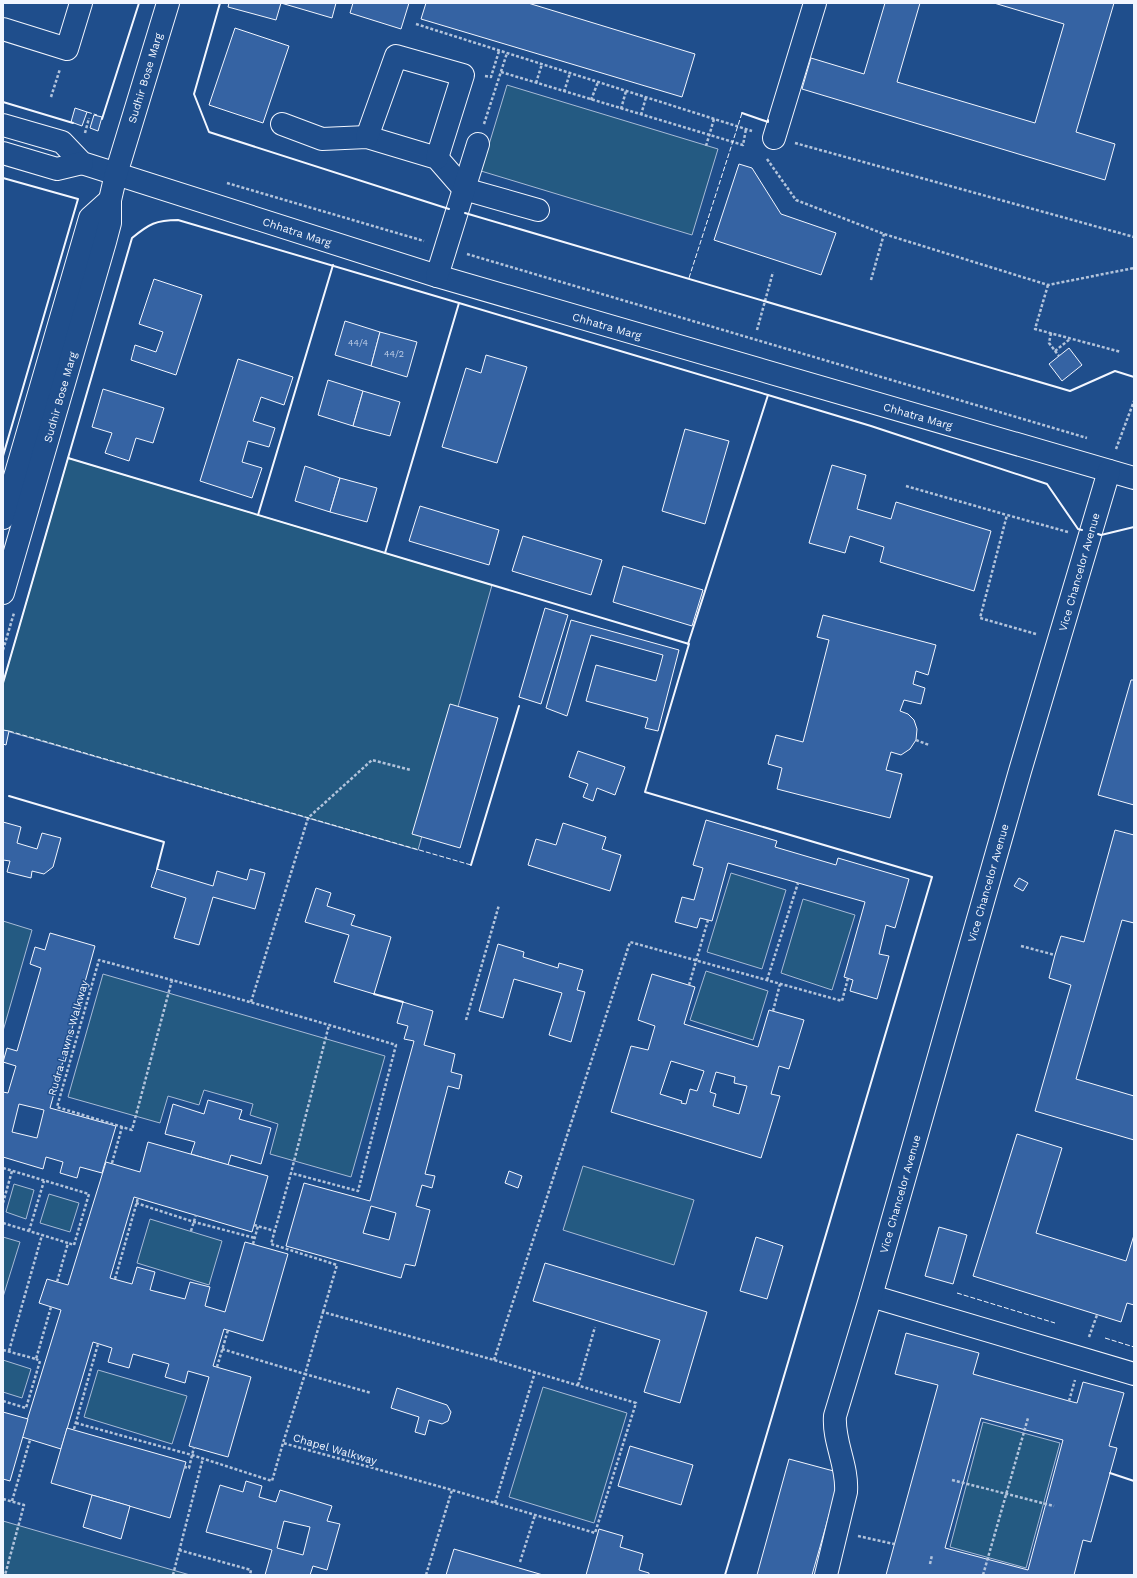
<svg xmlns="http://www.w3.org/2000/svg" width="1137" height="1578" font-family="'Work Sans',sans-serif">
	<style>
		.green { fill: #245a82; stroke: #a8bbd7 }
		.building { fill: #3563a3; stroke: #f2f6ff; fill-rule: evenodd }
		.lines { fill: none; stroke-linecap: round; stroke-linejoin: round }
		.minor-casing { stroke: #f2f6ff; stroke-width: 24 }
		.path { stroke: #b3c4dc; stroke-width: 2.5; stroke-dasharray: 3 2; stroke-linecap: butt }
		.minor { stroke: #1f4e8c; stroke-width: 22 }
		.fence { stroke: #f2f6ff; stroke-width: 1; stroke-dasharray: 5 2; stroke-linecap: butt }
		.wall { stroke: #f2f6ff; stroke-width: 2 }
		.labels { text-anchor: middle; stroke-width: 3; stroke-linejoin: round; paint-order: stroke }
		.number-label { font-size: 9px; fill: #c3d1e8 }
		.street-label { font-size: 11px; fill: #f2f6ff; stroke: #1f4e8c }
	</style>
	<rect width="100%" height="100%" fill="#1f4e8c"/>
	<g class="green">
		<polygon points="507,85 718,149 692,235 481,171"/>
		<polygon points="68,458 492,585 418,850 3,730 3,683"/>
		<polygon points="731,873 786,890 762,969 707,952"/>
		<polygon points="803,899 855,915 832,990 781,973"/>
		<polygon points="3,921 32,930 3,1031"/>
		<polygon points="706,971 768,991 753,1040 690,1020"/>
		<polygon points="103,974 385,1056 351,1177 270,1154 278,1124 250,1115 253,1104 204,1090 199,1105 168,1096 160,1123 68,1097"/>
		<polygon points="583,1166 694,1200 674,1265 563,1230"/>
		<polygon points="14,1184 34,1190 26,1219 6,1212"/>
		<polygon points="49,1194 79,1203 70,1232 40,1223"/>
		<polygon points="150,1219 222,1241 209,1285 137,1263"/>
		<polygon points="3,1237 20,1242 3,1297"/>
		<polygon points="3,1360 31,1369 22,1398 3,1392"/>
		<polygon points="98,1370 187,1396 172,1444 84,1417"/>
		<polygon points="543,1387 627,1413 594,1523 509,1497"/>
		<polygon points="983,1422 1060,1443 1026,1568 950,1547"/>
		<polygon points="3,1521 190,1575 3,1575"/>
	</g>
	<g class="building">
		<polygon points="229,3 336,3 332,18 281,3 276,20 228,7"/>
		<polygon points="353,3 409,3 401,29 350,13"/>
		<polygon points="426,3 528,3 695,54 682,97 421,19"/>
		<polygon points="885,3 920,3 897,82 1035,123 1064,24 994,3 1114,3 1076,132 1115,144 1105,180 802,89 811,58 864,74"/>
		<polygon points="235,28 289,46 263,123 209,105"/>
		<polygon points="75,108 87,112 82,126 71,122"/>
		<polygon points="94,115 102,117 98,131 90,128"/>
		<polygon points="739,164 752,168 781,214 836,233 821,275 714,240"/>
		<polygon points="154,279 202,295 176,375 131,360 135,345 156,352 163,332 139,324"/>
		<polygon points="345,321 380,332 371,366 335,355"/>
		<polygon points="380,332 417,342 407,377 371,366"/>
		<polygon points="1069,348 1082,365 1062,381 1049,364"/>
		<polygon points="486,355 527,367 497,463 442,447 466,368 481,373"/>
		<polygon points="238,359 293,377 284,405 261,397 253,421 275,428 269,447 248,441 242,462 262,468 252,498 200,481"/>
		<polygon points="328,380 363,391 353,426 318,415"/>
		<polygon points="103,389 164,408 153,443 136,438 129,461 105,453 112,433 92,427"/>
		<polygon points="363,391 400,402 390,436 353,426"/>
		<polygon points="685,429 729,441 705,524 662,511"/>
		<polygon points="832,465 866,475 857,509 891,519 896,502 991,531 974,591 880,562 884,547 850,536 845,553 809,543"/>
		<polygon points="305,466 340,478 330,512 295,501"/>
		<polygon points="340,478 377,488 367,522 330,512"/>
		<polygon points="420,506 499,530 489,565 409,541"/>
		<polygon points="523,536 602,560 591,595 512,571"/>
		<polygon points="623,566 703,590 692,626 613,602"/>
		<polygon points="545,608 568,615 541,704 519,697"/>
		<polygon points="823,615 936,645 928,675 916,671 913,684 925,688 921,704 904,700 900,711 908,714 914,720 917,729 916,740 910,749 901,755 891,752 886,770 902,774 890,818 777,789 782,768 768,764 776,735 803,742 829,640 817,637"/>
		<polygon points="571,620 679,650 658,731 645,728 648,718 586,701 596,665 656,681 663,655 591,635 567,716 546,708"/>
		<polygon points="1131,680 1134,680 1134,805 1098,795"/>
		<polygon points="450,704 498,718 460,848 412,834"/>
		<polygon points="3,730 9,731 6,745 3,744"/>
		<polygon points="578,751 625,767 615,795 597,788 593,801 583,797 588,784 569,777"/>
		<polygon points="706,820 777,841 775,847 836,865 838,858 909,879 895,928 886,925 879,954 889,956 877,999 850,991 853,980 844,977 865,902 728,863 712,921 700,918 697,928 675,922 682,897 694,900 703,868 693,865"/>
		<polygon points="3,822 21,827 17,843 37,849 42,833 61,838 53,867 44,874 32,871 31,878 7,872 10,861 3,860"/>
		<polygon points="563,823 606,837 602,849 621,855 610,891 528,865 536,839 556,845"/>
		<polygon points="1115,830 1134,835 1134,923 1122,920 1076,1079 1134,1096 1134,1140 1035,1111 1071,985 1049,978 1055,955 1061,936 1084,942"/>
		<polygon points="157,869 213,886 217,871 247,880 250,869 265,873 255,909 213,897 199,945 174,938 186,898 151,887"/>
		<polygon points="1019,878 1028,883 1023,891 1014,886"/>
		<polygon points="316,888 331,893 327,906 355,915 351,925 391,937 374,994 334,982 349,935 305,922"/>
		<path d="M 50,933 L 95,946 L 50,1108 L 116,1126 L 102,1173 L 80,1167 L 77,1178 L 60,1173 L 63,1162 L 46,1157 L 43,1169 L 3,1157 L 3,1092 L 8,1093 L 16,1066 L 3,1062 L 7,1048 L 17,1051 L 41,968 L 30,964 L 35,947 L 45,950 ZM 19,1104 L 44,1110 L 37,1138 L 12,1132 Z"/>
		<polygon points="498,944 524,952 523,957 558,968 559,963 583,970 577,990 585,992 571,1042 549,1035 562,993 514,979 503,1018 479,1011"/>
		<path d="M 652,974 L 695,987 L 684,1024 L 758,1047 L 769,1010 L 804,1020 L 789,1069 L 779,1066 L 771,1094 L 780,1096 L 761,1158 L 611,1112 L 631,1046 L 648,1050 L 655,1026 L 638,1020 ZM 671,1061 L 704,1071 L 697,1091 L 690,1089 L 686,1104 L 681,1103 L 682,1101 L 660,1094 ZM 716,1072 L 735,1077 L 734,1083 L 747,1086 L 739,1114 L 713,1106 L 716,1094 L 710,1092 Z"/>
		<path d="M 403,1002 L 433,1011 L 424,1045 L 455,1054 L 451,1072 L 462,1075 L 459,1089 L 448,1086 L 425,1174 L 435,1176 L 432,1188 L 422,1185 L 416,1206 L 430,1210 L 415,1266 L 405,1264 L 401,1278 L 286,1246 L 304,1183 L 370,1201 L 414,1041 L 404,1039 L 408,1026 L 397,1023 ZM 371,1206 L 396,1213 L 389,1240 L 363,1233 Z"/>
		<polygon points="208,1100 242,1110 239,1119 271,1128 261,1164 231,1155 228,1165 191,1154 195,1142 165,1134 173,1104 204,1114"/>
		<polygon points="1017,1134 1062,1148 1036,1233 1126,1261 1134,1235 1134,1305 1127,1303 1121,1322 973,1276"/>
		<polygon points="148,1142 268,1176 252,1232 134,1197 110,1278 132,1284 137,1267 155,1272 150,1290 185,1299 190,1282 210,1287 205,1306 225,1312 245,1242 288,1254 263,1341 224,1329 213,1366 251,1377 228,1457 189,1446 209,1377 188,1371 185,1383 165,1377 169,1364 133,1354 129,1368 108,1362 112,1348 93,1342 61,1449 22,1437 61,1310 39,1303 47,1279 68,1285 106,1162 140,1172"/>
		<polygon points="509,1171 522,1176 518,1188 505,1183"/>
		<polygon points="939,1227 967,1235 953,1284 925,1276"/>
		<polygon points="756,1237 783,1246 767,1299 740,1291"/>
		<polygon points="545,1263 707,1312 680,1403 644,1392 660,1340 533,1301"/>
		<path d="M 906,1333 L 979,1353 L 973,1374 L 1069,1401 L 1077,1403 L 1083,1382 L 1124,1393 L 1109,1446 L 1117,1448 L 1091,1542 L 1083,1540 L 1074,1575 L 886,1575 L 938,1385 L 895,1374 ZM 981,1418 L 1063,1440 L 1028,1570 L 945,1548 Z"/>
		<polygon points="397,1388 447,1405 451,1412 448,1421 442,1424 429,1420 425,1435 415,1432 419,1417 391,1408"/>
		<polygon points="3,1412 28,1419 10,1481 3,1479"/>
		<polygon points="67,1428 186,1462 170,1518 51,1483"/>
		<polygon points="630,1446 693,1465 681,1505 618,1486"/>
		<polygon points="789,1459 841,1473 812,1575 757,1575"/>
		<path d="M 246,1481 L 262,1486 L 259,1497 L 276,1502 L 280,1490 L 332,1506 L 327,1521 L 340,1524 L 327,1570 L 313,1566 L 310,1575 L 265,1575 L 272,1550 L 206,1532 L 220,1485 L 243,1492 ZM 284,1521 L 310,1527 L 303,1555 L 277,1548 Z"/>
		<polygon points="92,1495 130,1506 121,1539 83,1527"/>
		<polygon points="599,1529 623,1536 620,1547 643,1554 639,1570 649,1573 649,1575 586,1575"/>
		<polygon points="454,1549 543,1575 446,1575"/>
	</g>
	<g class="lines">
		<g class="minor-casing">
			<g id="minor">
				<polyline points="3,29 67,49 81,3"/>
				<polyline points="282,124 322,139 367,137 437,158 464,189 538,210"/>
				<polyline points="3,125 62,142 82,163 437,276 1134,478"/>
				<polyline points="367,137 396,56 463,75 437,158"/>
				<polyline points="774,138 815,3"/>
				<polyline points="3,153 57,169 82,163"/>
				<polyline points="437,276 478,144"/>
				<polyline points="3,518 90,218 110,200"/>
				<polyline points="3,593 105,242 110,223 110,200 116,174 168,3"/>
				<polyline points="871,1296 1134,1374"/>
				<path d="M 826,1575 L 846,1492 C 848,1465 833,1442 835,1416 L 871,1296 L 1020,771 L 1109,471"/>
			</g>
		</g>
		<g class="path">
			<polyline points="416,24 752,131"/>
			<polyline points="501,72 743,145 746,129"/>
			<polyline points="485,76 491,77 499,51"/>
			<polyline points="536,83 542,64"/>
			<polyline points="564,92 570,73"/>
			<polyline points="51,97 60,69"/>
			<polyline points="591,100 598,82"/>
			<polyline points="621,109 626,91"/>
			<polyline points="641,115 646,97"/>
			<polyline points="484,124 507,53"/>
			<polyline points="85,133 89,118"/>
			<polyline points="795,143 1134,237"/>
			<polyline points="706,146 714,119"/>
			<polyline points="767,159 796,200 884,234 1048,285 1134,268"/>
			<polyline points="227,183 424,241"/>
			<polyline points="467,254 1087,438"/>
			<polyline points="871,280 884,234"/>
			<polyline points="1048,285 1035,329 1121,352"/>
			<polyline points="757,330 773,272"/>
			<polyline points="1051,333 1049,343 1059,356"/>
			<polyline points="1055,351 1070,339"/>
			<polyline points="1116,449 1134,401"/>
			<polyline points="906,486 1007,515"/>
			<polyline points="1036,634 980,618 1007,515 1068,532"/>
			<polyline points="3,650 14,613"/>
			<polyline points="916,740 929,745"/>
			<polyline points="1021,946 1055,955"/>
			<path d="M 172,980 L 132,1130 L 57,1107 L 99,960 C 198,987 297,1015 396,1045 L 358,1191 L 291,1173"/>
			<polyline points="767,980 798,883"/>
			<polyline points="689,985 708,920"/>
			<polyline points="251,1002 308,818 372,760 411,770"/>
			<polyline points="773,1011 780,984"/>
			<polyline points="466,1020 499,905"/>
			<polyline points="112,1163 122,1127"/>
			<polyline points="3,1168 89,1194 74,1245 68,1243"/>
			<polyline points="3,1203 12,1171"/>
			<polyline points="136,1203 194,1222 255,1238"/>
			<polyline points="3,1223 68,1243 57,1282"/>
			<polyline points="254,1225 275,1231"/>
			<polyline points="29,1231 44,1181"/>
			<polyline points="191,1231 196,1215"/>
			<polyline points="253,1244 258,1226"/>
			<polyline points="115,1279 138,1198"/>
			<polyline points="323,1312 337,1265 271,1244 291,1173 329,1025"/>
			<polyline points="1089,1337 1097,1315"/>
			<polyline points="222,1349 305,1374 283,1443 452,1490 595,1533 636,1403 494,1360 323,1312 305,1374 371,1393"/>
			<polyline points="3,1350 36,1359 51,1307"/>
			<polyline points="9,1351 42,1235"/>
			<polyline points="494,1360 630,942 842,1001 848,978"/>
			<polyline points="217,1367 228,1330"/>
			<polyline points="578,1385 595,1327"/>
			<polyline points="3,1401 26,1408 40,1361 36,1359"/>
			<polyline points="1069,1401 1075,1380"/>
			<polyline points="76,1423 192,1455 272,1481 283,1443"/>
			<polyline points="74,1429 98,1344"/>
			<polyline points="184,1467 189,1468 194,1447"/>
			<polyline points="952,1480 1054,1506"/>
			<polyline points="3,1499 24,1505 5,1575"/>
			<polyline points="12,1501 30,1440"/>
			<polyline points="495,1503 535,1372"/>
			<polyline points="858,1536 894,1544"/>
			<polyline points="179,1550 251,1570 250,1575"/>
			<polyline points="520,1562 535,1515"/>
			<polyline points="930,1564 932,1555"/>
			<polyline points="173,1575 203,1458"/>
			<polyline points="426,1575 452,1490"/>
			<polyline points="983,1575 1028,1418"/>
		</g>
		<use href="#minor" class="minor"/>
		<g class="fence">
			<polyline points="87,112 97,115"/>
			<polyline points="689,278 742,113"/>
			<polyline points="9,731 471,865"/>
			<polyline points="957,1293 1055,1323"/>
			<polyline points="1105,1338 1134,1347"/>
		</g>
		<g class="wall">
			<polyline points="220,3 194,94 209,132 449,209"/>
			<polyline points="3,102 73,123"/>
			<polyline points="742,113 768,122 768,120"/>
			<polyline points="102,119 139,3"/>
			<polyline points="3,178 78,199 3,456"/>
			<polyline points="465,213 1070,391 1115,371 1134,377"/>
			<polyline points="459,303 768,395 688,644"/>
			<polyline points="768,395 871,426 1047,484 1078,529 1082,530"/>
			<path d="M 69,458 L 68,458 L 132,238 C 149,224 156,220 178,220 L 459,303 L 385,553"/>
			<polyline points="258,515 333,265"/>
			<polyline points="1098,534 1101,535 1134,527"/>
			<polyline points="3,683 68,458 689,644 645,792 932,877 725,1575"/>
			<polyline points="9,796 164,842 157,869"/>
			<polyline points="471,865 519,706"/>
			<polyline points="374,994 403,1002"/>
			<polyline points="1110,1473 1134,1481"/>
		</g>
	</g>
	<g class="labels">
		<g class="number-label">
			<text x="358" y="346">44/4</text>
			<text x="394" y="357">44/2</text>
		</g>
		<g class="street-label">
			<text transform="translate(145 78) rotate(-73)" y="4">Sudhir Bose Marg</text>
			<text transform="translate(297 232) rotate(18)" y="4">Chhatra Marg</text>
			<text transform="translate(607 326) rotate(16)" y="4">Chhatra Marg</text>
			<text transform="translate(60 397) rotate(-74)" y="4">Sudhir Bose Marg</text>
			<text transform="translate(918 416) rotate(16)" y="4">Chhatra Marg</text>
			<text transform="translate(1079 572) rotate(-74)" y="4">Vice Chancelor Avenue</text>
			<text transform="translate(988 883) rotate(-74)" y="4">Vice Chancelor Avenue</text>
			<text transform="translate(68 1038) rotate(-74)" y="4">Rudra Lawns Walkway</text>
			<text transform="translate(900 1194) rotate(-74)" y="4">Vice Chancelor Avenue</text>
			<text transform="translate(335 1449) rotate(16)" y="4">Chapel Walkway</text>
		</g>
	</g>
	<rect width="1137" height="1578" fill="none" stroke="#f2f6ff" stroke-width="8"/>
</svg>
